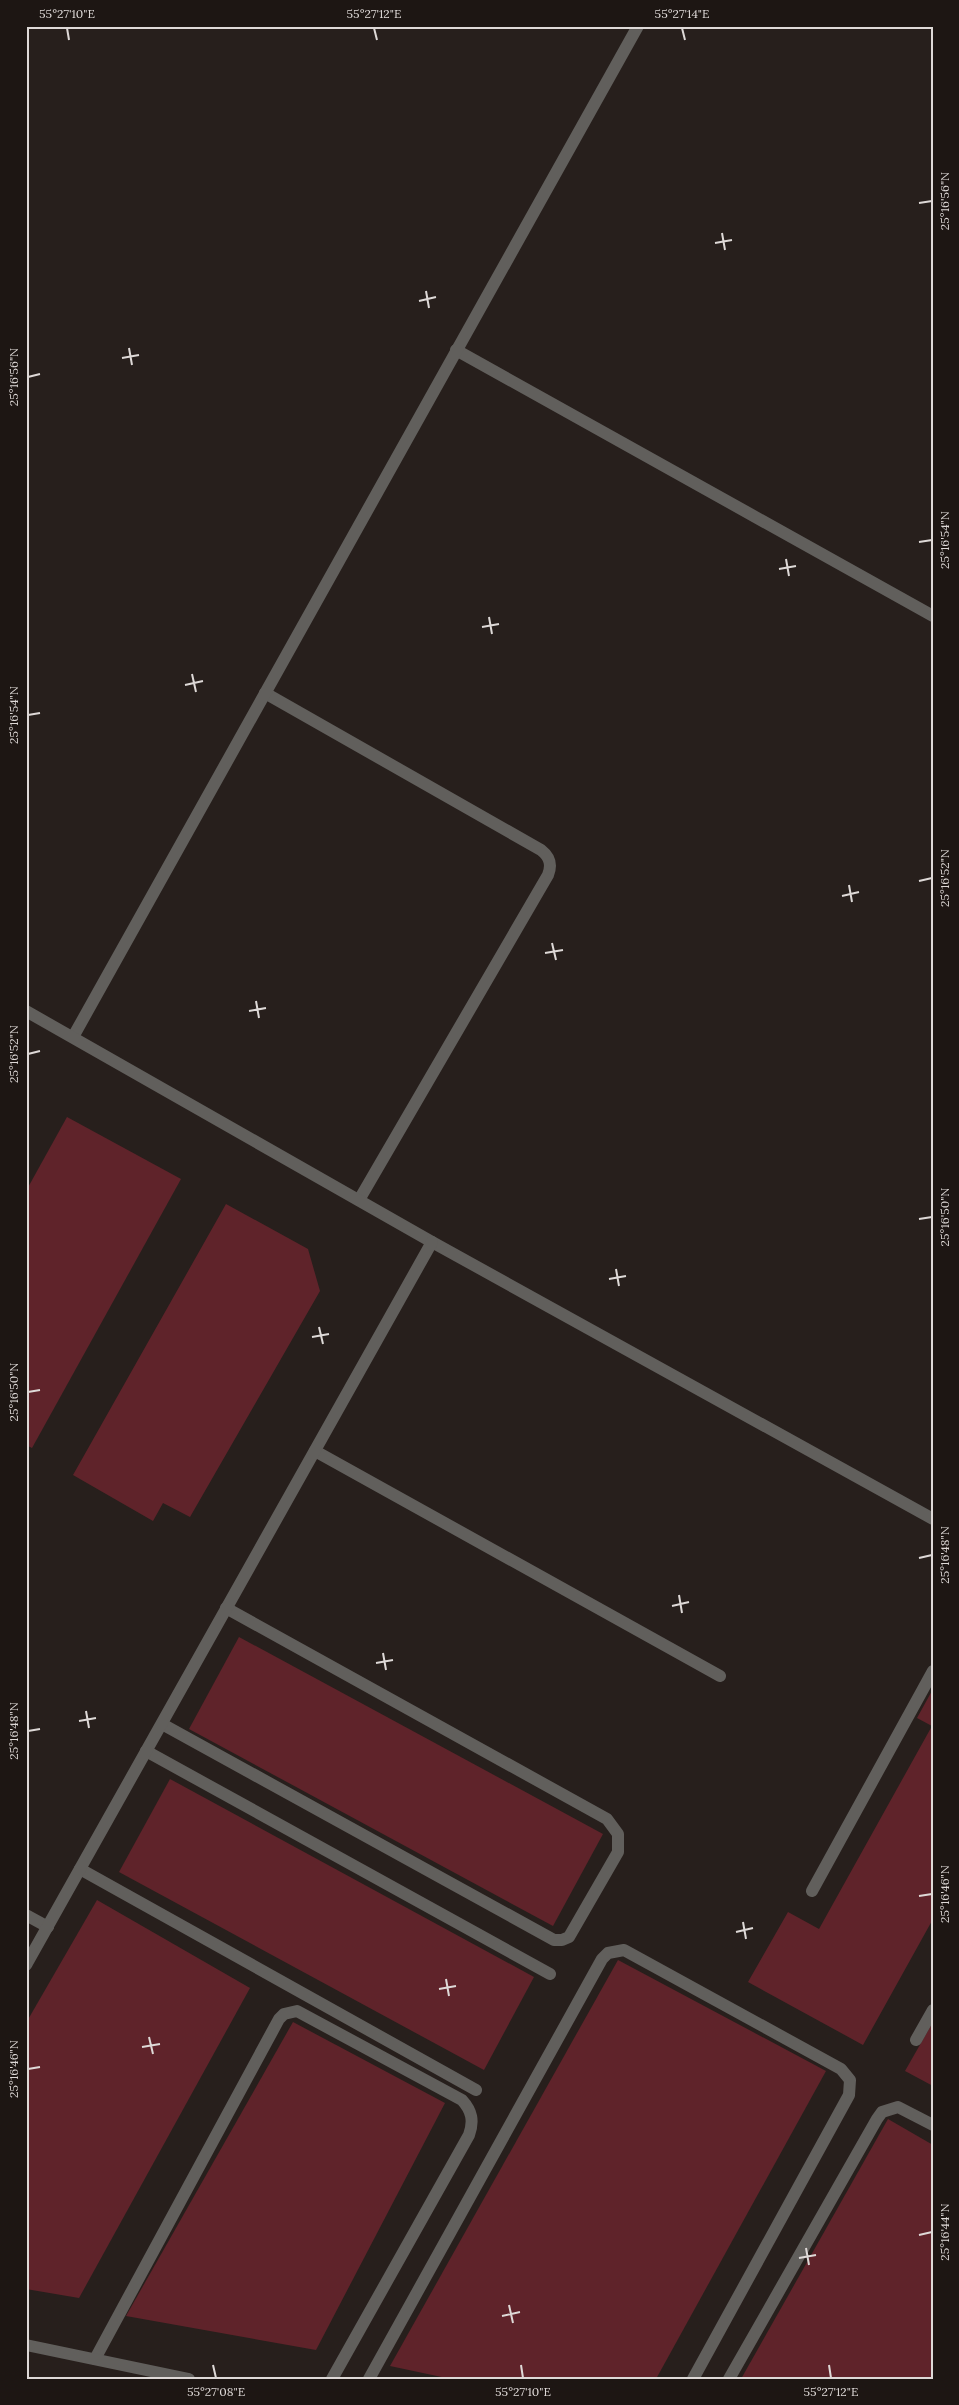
<svg xmlns="http://www.w3.org/2000/svg" width="959" height="2405" font-family="Lora,serif">
	<style>
		.building { fill: #5f232a }
		.lines { fill: none; stroke-linecap: round; stroke-linejoin: round }
		.lane { stroke: #615f5c; stroke-width: 12 }
		.street { stroke: #615f5c; stroke-width: 12 }
		.ticks { fill: none; stroke: #ded9d7; stroke-width: 2 }
		.neatline { fill: none; stroke: #ded9d7; stroke-width: 2 }
		.ticks-label { font-size: 12px; text-anchor: middle; fill: #ded9d7 }
	</style>
	<rect width="100%" height="100%" fill="#271f1c"/>
	<g class="building">
		<polygon points="67,1117 181,1179 32,1448 26,1445 26,1191"/>
		<polygon points="226,1204 308,1249 320,1291 190,1517 163,1503 153,1521 73,1475"/>
		<polygon points="239,1637 603,1834 553,1926 189,1729"/>
		<polygon points="933,1689 933,1919 863,2045 748,1982 788,1912 819,1929 932,1726 917,1718"/>
		<polygon points="170,1779 534,1977 484,2070 119,1872"/>
		<polygon points="97,1900 250,1988 79,2298 26,2289 26,2023"/>
		<polygon points="618,1960 826,2071 656,2379 451,2379 390,2366"/>
		<polygon points="293,2022 445,2103 316,2350 126,2316"/>
		<polygon points="933,2022 933,2086 905,2071"/>
		<polygon points="888,2119 933,2145 933,2379 741,2379"/>
	</g>
	<g class="lines">
		<g class="lane">
			<polyline points="456,350 933,616"/>
			<path d="M 265,693 L 541,850 C 550,857 552,865 548,875 L 359,1200"/>
			<polyline points="73,1037 638,26"/>
			<polyline points="315,1451 720,1676"/>
			<polyline points="162,1724 554,1940 562,1940 569,1937 618,1852 618,1834 607,1819 226,1608"/>
			<polyline points="146,1751 550,1974"/>
			<polyline points="80,1869 476,2090"/>
			<polyline points="812,1891 933,1671"/>
			<polyline points="26,1915 48,1927"/>
			<polyline points="916,2040 933,2010"/>
			<path d="M 95,2359 L 279,2019 L 284,2014 L 297,2011 L 462,2100 C 472,2111 474,2121 469,2135 L 332,2379"/>
			<polyline points="369,2379 602,1959 608,1953 624,1950 841,2069 850,2080 849,2095 693,2379"/>
			<polyline points="729,2379 877,2119 882,2112 898,2107 933,2125"/>
		</g>
		<g class="street">
			<polyline points="26,1011 432,1242 933,1519"/>
			<polyline points="26,1965 432,1242"/>
			<polyline points="26,2345 189,2379"/>
		</g>
	</g>
	<path class="ticks" d="M 67,28 L 69,40M 374,28 L 377,40M 682,28 L 685,40M 919,203 L 932,201M 722,233 L 725,250M 715,243 L 732,240M 426,291 L 429,308M 419,301 L 436,297M 129,348 L 132,365M 122,358 L 139,355M 28,377 L 40,374M 919,542 L 932,540M 786,559 L 789,576M 779,569 L 796,566M 489,617 L 492,634M 482,627 L 499,624M 192,674 L 196,692M 185,685 L 203,681M 28,715 L 40,713M 919,881 L 932,878M 849,885 L 852,902M 842,896 L 859,892M 552,943 L 556,960M 545,953 L 563,950M 256,1001 L 259,1018M 249,1011 L 266,1008M 28,1054 L 40,1051M 919,1219 L 932,1217M 616,1269 L 619,1286M 609,1279 L 626,1276M 319,1327 L 323,1344M 312,1337 L 329,1334M 28,1392 L 40,1390M 919,1558 L 932,1555M 679,1595 L 682,1613M 672,1606 L 689,1602M 383,1653 L 386,1670M 376,1663 L 393,1660M 86,1711 L 89,1728M 79,1721 L 96,1718M 28,1731 L 40,1729M 919,1896 L 932,1894M 743,1922 L 746,1939M 736,1932 L 753,1928M 446,1979 L 449,1996M 439,1989 L 456,1986M 149,2037 L 153,2054M 142,2047 L 160,2044M 28,2069 L 40,2067M 919,2235 L 932,2232M 806,2248 L 809,2265M 799,2258 L 816,2255M 509,2305 L 513,2323M 502,2316 L 520,2312M 213,2365 L 216,2378M 521,2365 L 523,2378M 829,2365 L 831,2378"/>
	<rect width="959" height="2405" fill="none" stroke="#1d1613" stroke-width="55"/>
	<rect x="28" y="28" width="904" height="2350" class="neatline"/>
	<g class="ticks-label">
		<text x="67" y="18">55°27'10"E</text>
		<text x="374" y="18">55°27'12"E</text>
		<text x="682" y="18">55°27'14"E</text>
		<text transform="translate(945 201) rotate(-90)" y="4">25°16'56"N</text>
		<text transform="translate(14 377) rotate(-90)" y="4">25°16'56"N</text>
		<text transform="translate(945 540) rotate(-90)" y="4">25°16'54"N</text>
		<text transform="translate(14 715) rotate(-90)" y="4">25°16'54"N</text>
		<text transform="translate(945 878) rotate(-90)" y="4">25°16'52"N</text>
		<text transform="translate(14 1054) rotate(-90)" y="4">25°16'52"N</text>
		<text transform="translate(945 1217) rotate(-90)" y="4">25°16'50"N</text>
		<text transform="translate(14 1392) rotate(-90)" y="4">25°16'50"N</text>
		<text transform="translate(945 1555) rotate(-90)" y="4">25°16'48"N</text>
		<text transform="translate(14 1731) rotate(-90)" y="4">25°16'48"N</text>
		<text transform="translate(945 1894) rotate(-90)" y="4">25°16'46"N</text>
		<text transform="translate(14 2069) rotate(-90)" y="4">25°16'46"N</text>
		<text transform="translate(945 2232) rotate(-90)" y="4">25°16'44"N</text>
		<text x="216" y="2396">55°27'08"E</text>
		<text x="523" y="2396">55°27'10"E</text>
		<text x="831" y="2396">55°27'12"E</text>
	</g>
</svg>
